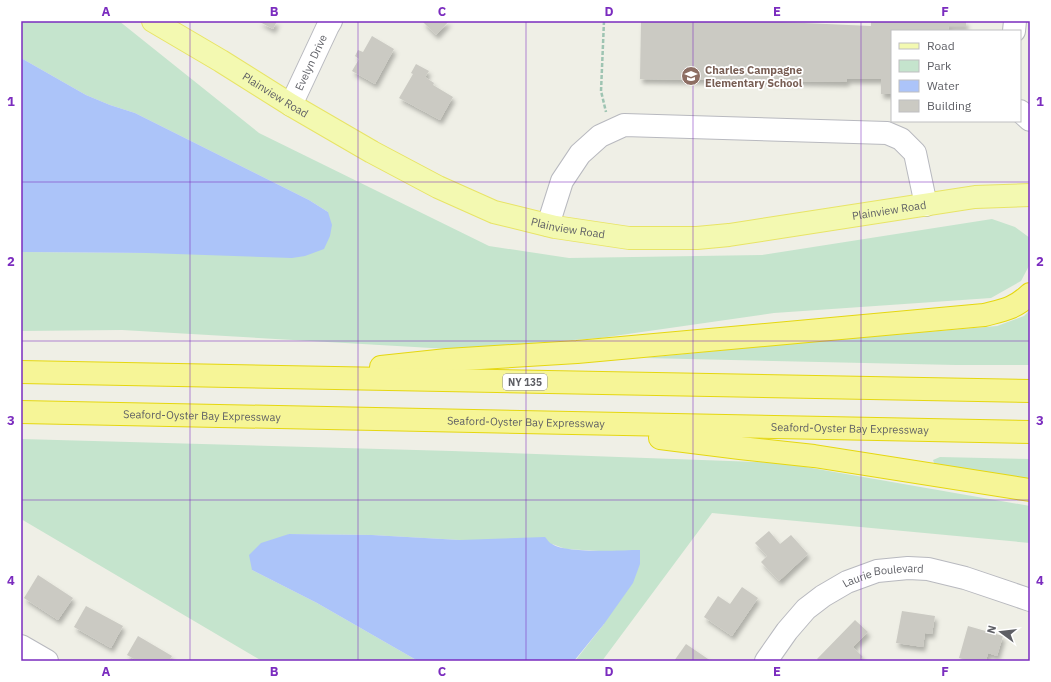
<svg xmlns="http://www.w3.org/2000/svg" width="1051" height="682" font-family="'IBM Plex Sans',sans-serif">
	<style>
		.green { fill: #c5e4cd }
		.water { fill: #acc4f9 }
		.building { fill: #cbcac3; filter: url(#shadow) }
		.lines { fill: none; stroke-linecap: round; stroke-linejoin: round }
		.minor-casing { stroke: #b8b9bf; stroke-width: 24 }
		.major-casing { stroke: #e8e466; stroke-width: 24 }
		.highway-casing { stroke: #e5d710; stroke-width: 24 }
		.path { stroke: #9ec4b2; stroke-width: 2.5; stroke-dasharray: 4 2; stroke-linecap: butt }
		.minor { stroke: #fff; stroke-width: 22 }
		.major { stroke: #f3f9b1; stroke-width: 22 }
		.highway { stroke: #f6f597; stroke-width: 22 }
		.grid { fill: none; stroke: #7b2cbf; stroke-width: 1; stroke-opacity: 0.55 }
		.labels { text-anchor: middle; stroke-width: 3.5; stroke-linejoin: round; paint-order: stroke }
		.shield { fill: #fff; stroke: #8e8f93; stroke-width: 1 }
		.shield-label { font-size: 10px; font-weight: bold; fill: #5e5f65 }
		.street-label { font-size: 11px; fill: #5e5f65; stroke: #fff }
		.education-label { font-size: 11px; font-weight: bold; fill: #785e54; stroke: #fff; text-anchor: start }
		.neatline { fill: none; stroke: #7b2cbf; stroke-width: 1.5 }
		.grid-label { font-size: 13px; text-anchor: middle; font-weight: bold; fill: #7b2cbf }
	</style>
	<defs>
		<filter id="shadow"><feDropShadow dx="2.5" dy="4.5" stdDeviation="2" flood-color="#0004"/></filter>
	</defs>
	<rect width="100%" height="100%" fill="#efefe6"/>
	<g class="green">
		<polygon points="21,21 119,21 259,133 489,246 569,258 762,255 992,219 1015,227 1030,238 1030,264 1021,281 991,298 774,313 600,338 449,349 122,330 21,331 21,252 147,253 328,212 309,200 135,113 110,105 86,95 21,58"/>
		<polygon points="1030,310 1030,365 956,365 644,358 808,342 997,326 1024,316"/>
		<polygon points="21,439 452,451 783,463 1030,506 1030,543 712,513 602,661 575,661 604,624 599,551 566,549 552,544 460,540 372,535 289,534 252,570 317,603 418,661 262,661 21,519"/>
		<polygon points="940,457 1030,459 1030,479 935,465 933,460"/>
	</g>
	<g class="water">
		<polygon points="21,58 86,95 110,105 135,113 309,200 328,212 332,225 330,236 324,249 305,256 292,258 147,253 21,252"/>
		<path d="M 289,534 L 372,535 L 460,540 L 545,537 C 547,539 549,543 552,544 C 567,554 621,550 640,550 L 640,564 L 633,583 L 604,624 L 574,661 L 418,661 L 317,603 L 252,570 L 249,555 L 261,543 Z"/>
	</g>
	<g class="building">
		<polygon points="258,21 277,21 273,29"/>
		<polygon points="422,21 449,21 436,35"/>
		<polygon points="641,21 759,21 871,26 871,21 966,21 966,26 949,26 948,31 892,31 892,94 881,94 881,79 847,79 847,82 640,79"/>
		<polygon points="372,36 394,49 375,84 352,71 359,59 355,56 358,50 363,52"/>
		<polygon points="416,64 429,71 425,77 434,83 433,85 453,97 440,120 399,98 413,74 411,73"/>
		<polygon points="769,531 780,544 791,535 808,554 779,581 761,562 767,556 755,543"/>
		<polygon points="38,575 73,598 58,620 24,598"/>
		<polygon points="742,587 758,598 732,636 704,617 718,596 730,604"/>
		<polygon points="86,606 123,626 111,648 74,627"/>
		<polygon points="902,611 935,616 932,634 925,633 923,647 896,643"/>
		<polygon points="855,620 868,632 853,647 863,657 859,661 819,661 817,659"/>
		<polygon points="968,626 1003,636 997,656 988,653 986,661 970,661 959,658"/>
		<polygon points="138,636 172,656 169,661 138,661 127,655"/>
		<polygon points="686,644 711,661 674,661"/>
	</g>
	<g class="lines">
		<g class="minor-casing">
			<g id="minor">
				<polyline points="1014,31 1015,21"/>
				<path id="s1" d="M 291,105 L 328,26 L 331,21"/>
				<polyline points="1020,111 1030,120"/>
				<polyline points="548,225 562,181 580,154 600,136 624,125 887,133 901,139 915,153 926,205"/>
				<polyline points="21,646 47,661"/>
				<path id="s2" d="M 766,661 L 787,631 L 806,609 L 823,596 L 847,582 L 877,571 L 908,568 L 928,569 L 965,578 L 1030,600"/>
			</g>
		</g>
		<g class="major-casing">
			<g id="major">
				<path id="s3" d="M 153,21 L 221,61 L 291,105 L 372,152 L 438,187 L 494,212 L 555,227 L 629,238 L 697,238 L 729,235 L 975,197 L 1030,195"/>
			</g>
		</g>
		<g class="highway-casing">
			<g id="highway">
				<path d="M 381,367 L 447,360 L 577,352 L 984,315 C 1004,310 1014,309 1030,294"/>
				<polyline points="21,372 1030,391"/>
				<path id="s4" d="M 21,412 L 1030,432"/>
				<polyline points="660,438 740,448 814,456 1030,490"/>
			</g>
		</g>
		<polyline class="path" points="604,21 601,91 606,112"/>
		<use href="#minor" class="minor"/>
		<use href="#major" class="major"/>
		<use href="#highway" class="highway"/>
	</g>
	<path class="grid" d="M 190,21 L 190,661M 358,21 L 358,661M 526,21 L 526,661M 693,21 L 693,661M 861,21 L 861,661M 21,182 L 1030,182M 21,341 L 1030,341M 21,500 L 1030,500"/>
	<defs>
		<g id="school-disc" transform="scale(1)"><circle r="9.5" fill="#8d6e63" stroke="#fff"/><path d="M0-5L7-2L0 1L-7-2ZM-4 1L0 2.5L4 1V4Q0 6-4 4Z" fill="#fff"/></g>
	</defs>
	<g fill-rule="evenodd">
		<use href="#school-disc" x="691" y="76"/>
	</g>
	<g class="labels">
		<rect class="shield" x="503" y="374" width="44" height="16" rx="3"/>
		<g class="shield-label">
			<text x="525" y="386">NY 135</text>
		</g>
		<g class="street-label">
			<text dy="4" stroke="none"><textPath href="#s1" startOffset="47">Evelyn Drive</textPath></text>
			<text dy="4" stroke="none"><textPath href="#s3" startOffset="143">Plainview Road</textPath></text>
			<text dy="4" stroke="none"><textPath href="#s3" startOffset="791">Plainview Road</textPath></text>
			<text dy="4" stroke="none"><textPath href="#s3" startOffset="467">Plainview Road</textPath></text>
			<text dy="4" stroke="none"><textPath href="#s4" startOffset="181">Seaford-Oyster Bay Expressway</textPath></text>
			<text dy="4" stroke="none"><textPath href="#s4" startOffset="505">Seaford-Oyster Bay Expressway</textPath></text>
			<text dy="4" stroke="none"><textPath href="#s4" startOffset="829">Seaford-Oyster Bay Expressway</textPath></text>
			<text dy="4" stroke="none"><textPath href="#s2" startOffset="152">Laurie Boulevard</textPath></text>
		</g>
		<g class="education-label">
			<text x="705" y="74">Charles Campagne<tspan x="705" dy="13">Elementary School</tspan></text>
		</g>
	</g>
	<rect width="1051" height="682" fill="none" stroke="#ffffff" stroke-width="44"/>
	<rect x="891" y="30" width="130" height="92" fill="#ffffff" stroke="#bfbfc1"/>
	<rect x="899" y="43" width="20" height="6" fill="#f3f9b1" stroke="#bfbfc1"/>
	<text x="927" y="50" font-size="12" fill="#5e5f65">Road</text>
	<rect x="899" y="60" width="20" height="12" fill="#c5e4cd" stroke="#bfbfc1"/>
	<text x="927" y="70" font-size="12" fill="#5e5f65">Park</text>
	<rect x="899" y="80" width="20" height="12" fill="#acc4f9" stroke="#bfbfc1"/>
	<text x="927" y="90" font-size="12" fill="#5e5f65">Water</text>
	<rect x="899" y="100" width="20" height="12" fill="#cbcac3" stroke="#bfbfc1"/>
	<text x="927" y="110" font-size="12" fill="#5e5f65">Building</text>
	<g transform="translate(1001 632) rotate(285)" stroke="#ffffff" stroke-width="3" paint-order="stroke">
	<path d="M0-3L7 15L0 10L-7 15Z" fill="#5e5f65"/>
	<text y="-6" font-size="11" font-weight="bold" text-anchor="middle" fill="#5e5f65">N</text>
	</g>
	<rect x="22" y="22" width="1007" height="638" class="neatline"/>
	<g class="grid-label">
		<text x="106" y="16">A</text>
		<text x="274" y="16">B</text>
		<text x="442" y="16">C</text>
		<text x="609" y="16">D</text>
		<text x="777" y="16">E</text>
		<text x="945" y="16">F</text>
		<text x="11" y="106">1</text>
		<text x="1040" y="106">1</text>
		<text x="11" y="266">2</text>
		<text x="1040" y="266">2</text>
		<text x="11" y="425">3</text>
		<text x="1040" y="425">3</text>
		<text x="11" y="585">4</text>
		<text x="1040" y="585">4</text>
		<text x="106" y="676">A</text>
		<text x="274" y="676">B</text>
		<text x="442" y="676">C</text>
		<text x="609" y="676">D</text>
		<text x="777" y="676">E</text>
		<text x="945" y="676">F</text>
	</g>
</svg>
